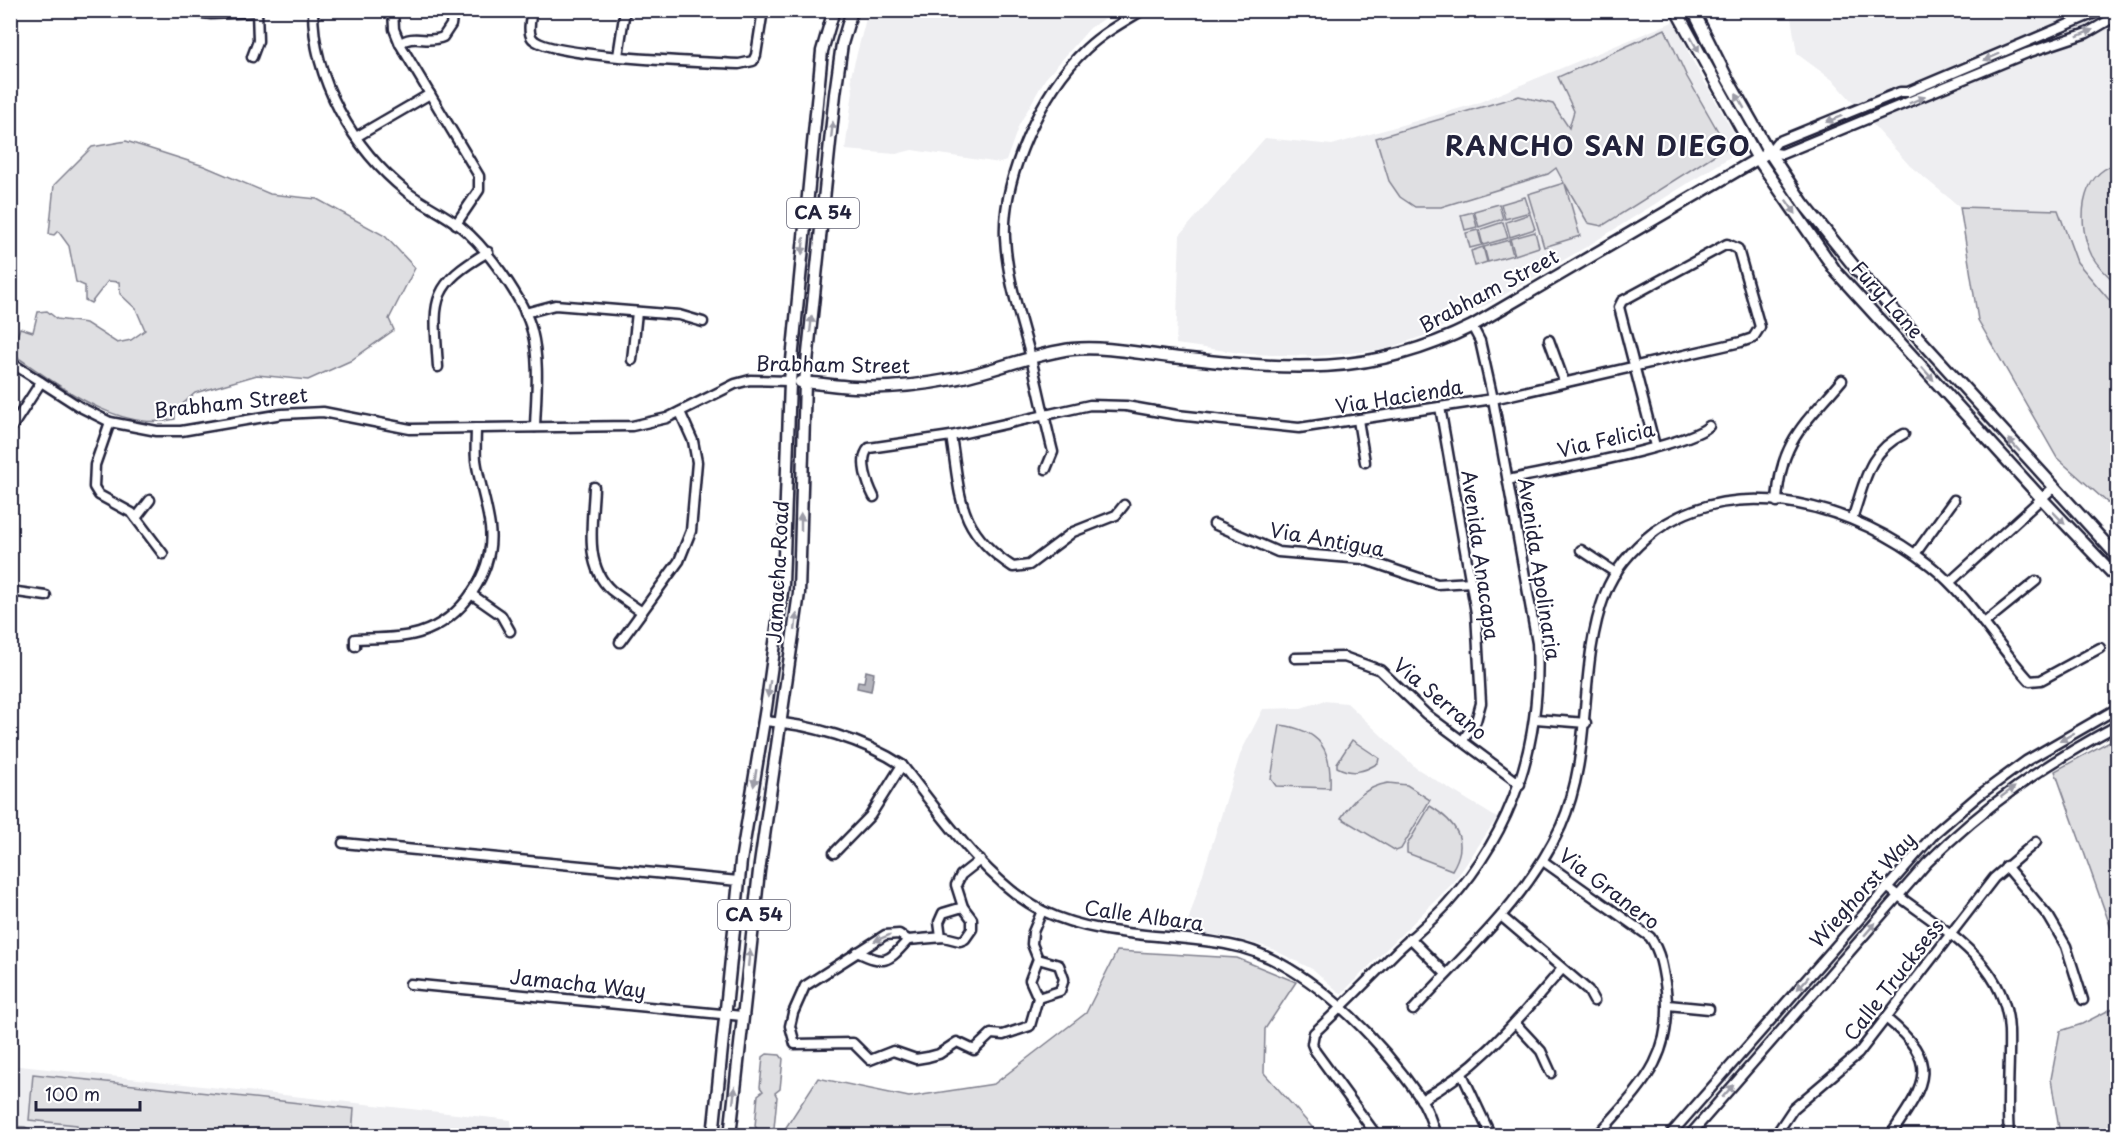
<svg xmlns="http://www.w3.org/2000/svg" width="2128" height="1146" font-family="'Playpen Sans',sans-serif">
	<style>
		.built { fill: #eeeef1 }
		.green { fill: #dfdfe2; stroke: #80808e; stroke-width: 1.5 }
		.water { fill: #b4b4bc; stroke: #7a7a88; stroke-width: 1.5 }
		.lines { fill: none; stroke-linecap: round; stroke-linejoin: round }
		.minor-casing { stroke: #22223b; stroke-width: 13 }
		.major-casing { stroke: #22223b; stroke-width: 15 }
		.minor { stroke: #fff; stroke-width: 8 }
		.major { stroke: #fff; stroke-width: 10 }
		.oneway { fill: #9c9ca7 }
		.labels { text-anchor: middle; stroke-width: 4.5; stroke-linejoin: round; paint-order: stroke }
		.shield { fill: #fff; stroke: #646476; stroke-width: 1.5 }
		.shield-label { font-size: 18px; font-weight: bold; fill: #22223b }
		.street-label { font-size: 20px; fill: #22223b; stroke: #fff }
		.district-label { font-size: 26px; font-weight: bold; letter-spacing: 1.5px; fill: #22223b; stroke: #fff }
	</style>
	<rect width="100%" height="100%" fill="#fff"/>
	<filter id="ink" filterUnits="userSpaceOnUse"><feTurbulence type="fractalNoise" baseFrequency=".0167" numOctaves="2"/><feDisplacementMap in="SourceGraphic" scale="12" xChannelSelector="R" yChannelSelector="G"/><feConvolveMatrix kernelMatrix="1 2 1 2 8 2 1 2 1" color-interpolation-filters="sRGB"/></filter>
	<g filter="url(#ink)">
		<g class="built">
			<polygon points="868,11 868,10 1117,11 1090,28 1045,79 1019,125 1006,161 1000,163 912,150 896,154 845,150 853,91 851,76"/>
			<polygon points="1790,11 2117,11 2117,309 2077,262 2058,210 1960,207 1910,166 1834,81 1797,54"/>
			<polygon points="1675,21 1692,60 1743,149 1586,247 1490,303 1426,335 1383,350 1317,356 1248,354 1176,344 1180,235 1265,138 1332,145 1475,104"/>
			<polygon points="1323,701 1347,703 1416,768 1497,818 1454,882 1341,994 1314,970 1270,948 1232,937 1185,931 1241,752 1263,709 1301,708"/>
			<polygon points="11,1065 511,1120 512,1135 11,1136"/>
		</g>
		<g class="green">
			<polygon points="1665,29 1687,77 1727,147 1602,226 1588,223 1565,184 1580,236 1544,247 1528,194 1564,183 1556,168 1548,174 1441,207 1415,207 1400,197 1389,181 1376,138 1519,96 1553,104 1569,128 1574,111 1558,77"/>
			<path d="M 126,141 L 204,166 L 270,194 L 317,199 L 385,236 L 415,268 L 389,319 L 394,330 L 350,361 L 308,380 L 257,375 L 195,393 L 175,411 L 175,419 C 118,434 55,382 11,353 L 11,340 L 15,342 L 20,328 L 33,332 L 38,312 L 47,311 L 57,319 L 86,323 L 117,343 L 131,340 L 145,330 L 136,309 L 120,294 L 119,282 L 108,281 L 91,303 L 85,300 L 85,286 L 76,282 L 69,246 L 58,231 L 54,235 L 49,234 L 54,185 L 92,147 Z"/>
			<path d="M 2117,164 L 2118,164 L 2117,284 C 2108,276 2098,267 2092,256 C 2077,226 2078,174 2117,164 Z"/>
			<polygon points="1525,197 1530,212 1505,219 1501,204"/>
			<polygon points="1499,204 1503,219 1479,227 1474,211"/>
			<polygon points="1960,207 2058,210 2077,262 2117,309 2117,511 2057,458 1978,320"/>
			<polygon points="1473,212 1477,227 1465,230 1461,215"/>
			<polygon points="1530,214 1535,229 1510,237 1506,222"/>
			<polygon points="1503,222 1508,238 1483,245 1479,230"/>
			<polygon points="1478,230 1482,245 1470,248 1466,233"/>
			<polygon points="1535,232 1539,247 1515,255 1510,239"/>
			<polygon points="1509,240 1513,255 1488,262 1484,247"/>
			<polygon points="1483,247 1487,262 1475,266 1471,251"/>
			<path d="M 1280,725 C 1320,730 1332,749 1330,788 L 1276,786 L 1271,779 Z"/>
			<polygon points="2117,737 2117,945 2055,771"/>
			<path d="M 1352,740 L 1379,758 L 1378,763 C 1364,772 1352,775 1337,767 L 1337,763 Z"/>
			<path d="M 1388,783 L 1407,785 L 1430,800 L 1401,849 L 1396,851 L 1341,818 C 1353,799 1366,787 1388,783 Z"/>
			<path d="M 1430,806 C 1456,822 1470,841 1452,870 L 1407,853 L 1407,845 Z"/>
			<polygon points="1117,951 1237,958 1296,982 1265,1029 1264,1073 1319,1135 781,1135 818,1078 909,1097 994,1084 1086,1013"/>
			<polygon points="2117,1006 2117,1135 2060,1135 2051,1079 2060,1031 2082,1024"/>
			<polygon points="767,1054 780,1055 783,1059 780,1089 775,1093 777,1097 774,1128 770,1131 758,1130 755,1126 758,1095 763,1091 760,1087 763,1057"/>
			<polygon points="33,1074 354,1109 352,1135 77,1135 77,1125 29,1120"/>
			<polygon points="10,1126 25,1127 41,1135 11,1135"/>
		</g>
		<polygon class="water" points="866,671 874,673 871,691 857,688 858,681 864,682"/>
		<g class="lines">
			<g class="minor-casing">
				<g id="minor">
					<polyline points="176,10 211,14 257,12"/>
					<path d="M 313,10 C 313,80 353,149 407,192 C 424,205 444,213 461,227 C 486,247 524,299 532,331 C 540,362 536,396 535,427"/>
					<polyline points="393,10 394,29 400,44 479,176 479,190 456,224"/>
					<path d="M 532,10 C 531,18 527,31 532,38 C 546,58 707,62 739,64 L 753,61 L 756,55 L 763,10"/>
					<path d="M 400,44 C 412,33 429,44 443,37 L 451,25 L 453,10"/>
					<polyline points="618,56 625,10"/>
					<polyline points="252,57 258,41 257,10"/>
					<polyline points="356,137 430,94"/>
					<polyline points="1769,152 1782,154 2027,53 2087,33 2118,15"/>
					<polyline points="1769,152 1777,142 1900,92 1908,92 2102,10"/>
					<polyline points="525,313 555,305 679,315 703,322"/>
					<polyline points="1549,340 1564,381"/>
					<polyline points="632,360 637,312"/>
					<polyline points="10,362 80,407 110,422 157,431 181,431 282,414 323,412 410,429 632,426 667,418 735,384 750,380 790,381"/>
					<path d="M 438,367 C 434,303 427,287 488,252"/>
					<polyline points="1440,407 1476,613 1481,703 1476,721 1463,740"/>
					<polyline points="1358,420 1365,462"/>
					<polyline points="110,422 95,465 94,487 99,495 132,513 163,554"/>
					<polyline points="10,430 41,382"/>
					<path d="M 951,436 C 961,496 956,530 1013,567 L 1029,565 L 1073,532 L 1116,515 L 1124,505"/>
					<path d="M 1046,469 L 1053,452 C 1045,420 1038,387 1030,354 C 1020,316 1007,278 1005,238 C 1002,177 1042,90 1086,49 C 1103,33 1123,22 1143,10"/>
					<path d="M 1508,480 C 1547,471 1686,447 1709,426"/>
					<path d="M 594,487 C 593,520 583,565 611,590 C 621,598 632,605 642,612"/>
					<path d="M 874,497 C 868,485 858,459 869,448 L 951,436 L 1090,405 L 1126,406 L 1177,415 L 1299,428 L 1493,399 L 1741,342 L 1753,338 L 1760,327 L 1738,249 L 1727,244 L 1622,301 L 1619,307 L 1655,446"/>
					<path d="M 1777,502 C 1780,441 1805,424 1842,380"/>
					<polyline points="136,518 150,500"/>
					<path d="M 1852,519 C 1865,483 1867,452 1904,434"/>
					<polyline points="1214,524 1278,552 1363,559 1437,584 1472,582"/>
					<polyline points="1581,550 1616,573"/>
					<polyline points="1915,554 1954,500"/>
					<polyline points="1950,582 2053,488"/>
					<polyline points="10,591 46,596"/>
					<polyline points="471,594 501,615 510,631"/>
					<polyline points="1984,623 2036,581"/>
					<polyline points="620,642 679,561 691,531 697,462 693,441 680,412"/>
					<path d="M 355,646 L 355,639 C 376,638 399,639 419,633 C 462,620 495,572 490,527 C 487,504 479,482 476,460 C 475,449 476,438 476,428"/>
					<polyline points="1295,658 1344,657 1380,670 1426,714 1520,784"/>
					<polyline points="1536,719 1586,723"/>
					<path d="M 764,721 C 810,724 864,740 902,765 C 939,812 989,885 1043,911 C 1101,939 1168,933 1230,945 C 1303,958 1379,1038 1420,1098 C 1428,1109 1432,1123 1436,1136"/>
					<polyline points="343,843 738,881"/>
					<polyline points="834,853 870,816 902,765"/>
					<polyline points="980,860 961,875 956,885 963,907 972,919 972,929 965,939 960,941 944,937 908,940 899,934 885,935 805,986 793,1013 790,1026 795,1044 853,1043 870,1060 893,1051 916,1059 928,1057 939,1054 957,1042 974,1050 991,1034 1003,1035 1030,1026 1038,998 1030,980 1038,959 1032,944 1033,932 1042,911"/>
					<path d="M 1543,861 L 1650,937 C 1661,953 1663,970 1666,990 C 1674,1059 1639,1088 1597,1136"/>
					<polyline points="2006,866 2049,917 2066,946 2083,1000"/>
					<path d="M 1887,887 C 1935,926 2007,959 2009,1031 C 2010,1066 2006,1100 2009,1136"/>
					<polyline points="1501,916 1588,990 1594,1001"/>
					<polyline points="941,937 939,922 943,913 963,907"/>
					<polyline points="1410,938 1446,974"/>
					<path d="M 857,952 C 886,965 887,963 908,940"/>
					<polyline points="410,984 742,1016"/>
					<polyline points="1038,998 1060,991 1064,979 1059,965 1038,959"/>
					<polyline points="1668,1005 1709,1009"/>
					<path d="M 1413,1010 C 1466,952 1528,898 1561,826 C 1594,751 1577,669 1605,594 C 1615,568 1633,548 1655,531 C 1738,470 1858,507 1931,566 C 1971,598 1996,644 2030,681 L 2041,680 L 2100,648"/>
					<path d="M 1887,1019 C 1942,1064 1925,1084 1890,1136"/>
					<polyline points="1515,1023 1541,1051 1551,1073"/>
					<polyline points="1462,1074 1491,1136"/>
					<path d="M 1421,1100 C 1479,1069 1520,1017 1562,969"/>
					<path d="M 1377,1136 L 1315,1051 L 1312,1044 L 1314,1033 C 1343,1006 1370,978 1398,950 C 1415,934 1433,920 1448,903 C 1514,830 1542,740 1537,643 L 1493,399 L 1480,341 L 1472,326"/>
					<polyline points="1669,1136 1935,833 1978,796 2026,761 2118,708"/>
					<path d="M 1689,1136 L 1927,863 C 1985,805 2045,764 2118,725"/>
					<polyline points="1775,1136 1793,1109 1858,1054 1994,878 2036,842"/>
				</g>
			</g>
			<g class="major-casing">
				<g id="major">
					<polyline points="1676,10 1758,159 1837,273 2042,499 2118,579"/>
					<polyline points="1693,10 1727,78 1769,152 1803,203 1857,270 2118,557"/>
					<path d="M 800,382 C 818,383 836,386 854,387 C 888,389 921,385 953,379 C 993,372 1031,354 1072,349 C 1106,346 1137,353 1171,357 C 1284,369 1367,379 1472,326 L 1769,152"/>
					<polyline points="713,1136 741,861 766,708 783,585 790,381 822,51 834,10"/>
					<polyline points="730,1136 759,871 799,593 805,382 835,94 842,44 852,10"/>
				</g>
			</g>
			<use href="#minor" class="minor"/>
			<use href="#major" class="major"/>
		</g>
		<defs><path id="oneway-solid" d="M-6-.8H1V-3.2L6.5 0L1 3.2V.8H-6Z" transform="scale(1.5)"/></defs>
		<g class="oneway">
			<use href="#oneway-solid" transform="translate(2085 33) rotate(-23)"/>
			<use href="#oneway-solid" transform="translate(1695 45) rotate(61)"/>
			<use href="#oneway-solid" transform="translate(1992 57) rotate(157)"/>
			<use href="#oneway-solid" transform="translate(1917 100) rotate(-23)"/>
			<use href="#oneway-solid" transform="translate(1740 101) rotate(-120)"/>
			<use href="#oneway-solid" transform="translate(1834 119) rotate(158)"/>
			<use href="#oneway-solid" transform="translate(832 130) rotate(-84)"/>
			<use href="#oneway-solid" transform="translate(1791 207) rotate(55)"/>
			<use href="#oneway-solid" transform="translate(803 246) rotate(96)"/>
			<use href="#oneway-solid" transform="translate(811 324) rotate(-84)"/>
			<use href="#oneway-solid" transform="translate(1928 374) rotate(48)"/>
			<use href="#oneway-solid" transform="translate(2014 445) rotate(-132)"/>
			<use href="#oneway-solid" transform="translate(2059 518) rotate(46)"/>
			<use href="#oneway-solid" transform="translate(801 522) rotate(-90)"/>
			<use href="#oneway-solid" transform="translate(796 622) rotate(-84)"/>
			<use href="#oneway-solid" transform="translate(769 689) rotate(98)"/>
			<use href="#oneway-solid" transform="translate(2067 737) rotate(150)"/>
			<use href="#oneway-solid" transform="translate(755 778) rotate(99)"/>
			<use href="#oneway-solid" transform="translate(2008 792) rotate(-36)"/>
			<use href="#oneway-solid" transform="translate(1870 929) rotate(-49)"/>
			<use href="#oneway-solid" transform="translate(882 938) rotate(158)"/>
			<use href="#oneway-solid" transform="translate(749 958) rotate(-84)"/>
			<use href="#oneway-solid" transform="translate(1803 983) rotate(131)"/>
			<use href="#oneway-solid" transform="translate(1728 1091) rotate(-49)"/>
			<use href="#oneway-solid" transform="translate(734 1095) rotate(-84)"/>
		</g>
	</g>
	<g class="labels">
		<g class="shield">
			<rect x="787" y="198" width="72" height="30" rx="4.5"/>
			<rect x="718" y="900" width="72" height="30" rx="4.5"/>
		</g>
		<g class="shield-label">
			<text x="823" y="219">CA 54</text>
			<text x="754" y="921">CA 54</text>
		</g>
		<g class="street-label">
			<text transform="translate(1489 291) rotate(-28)" y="7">Brabham Street</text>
			<text transform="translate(1887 300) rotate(48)" y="7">Fury Lane</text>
			<text transform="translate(833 365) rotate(1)" y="7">Brabham Street</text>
			<text transform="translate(1399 397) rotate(-9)" y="7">Via Hacienda</text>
			<text transform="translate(231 403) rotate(-6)" y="7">Brabham Street</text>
			<text transform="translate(1606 440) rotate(-13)" y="7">Via Felicia</text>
			<text transform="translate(1327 540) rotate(10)" y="7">Via Antigua</text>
			<text transform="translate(1480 555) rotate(82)" y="7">Avenida Anacapa</text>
			<text transform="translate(1539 569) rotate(81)" y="7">Avenida Apolinaria</text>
			<text transform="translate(778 572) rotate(-87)" y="7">Jamacha Road</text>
			<text transform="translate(1440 699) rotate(40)" y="7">Via Serrano</text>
			<text transform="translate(1609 889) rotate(37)" y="7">Via Granero</text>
			<text transform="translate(1863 890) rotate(-48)" y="7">Wieghorst Way</text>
			<text transform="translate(1144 916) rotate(8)" y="7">Calle Albara</text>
			<text transform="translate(1894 980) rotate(-52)" y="7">Calle Trucksess</text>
			<text transform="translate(578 984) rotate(6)" y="7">Jamacha Way</text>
		</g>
		<g class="district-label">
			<text x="1598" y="156">RANCHO SAN DIEGO</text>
		</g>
	</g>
	<rect width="2128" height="1146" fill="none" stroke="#fff" stroke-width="36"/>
	<rect x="18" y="18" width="2092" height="1110" fill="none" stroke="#22223b" stroke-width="2" filter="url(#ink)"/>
	<path d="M36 1101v9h104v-9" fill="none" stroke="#22223b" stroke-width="3"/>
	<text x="45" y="1101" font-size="18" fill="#22223b" stroke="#ffffff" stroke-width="4.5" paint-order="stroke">100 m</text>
</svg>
